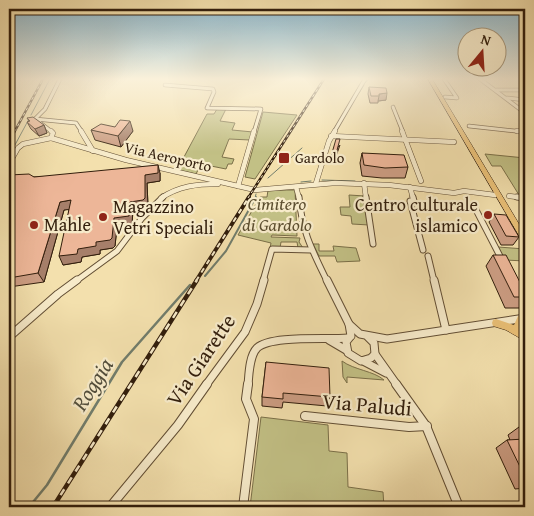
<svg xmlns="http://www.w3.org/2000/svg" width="534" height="516" font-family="'Gentium Book Plus',serif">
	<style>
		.green { fill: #c2c085; stroke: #7a6f48 }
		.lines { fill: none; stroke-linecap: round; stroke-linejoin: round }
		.stream-far2 { stroke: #717d6c; stroke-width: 1 }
		.stream-far1 { stroke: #717d6c; stroke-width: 2 }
		.stream { stroke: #717d6c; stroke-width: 2.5 }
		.minor-far4-casing { stroke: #624e34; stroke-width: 4.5 }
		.minor-far3-casing { stroke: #624e34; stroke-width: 5.5 }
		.minor-far2-casing { stroke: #624e34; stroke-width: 7 }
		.minor-far1-casing { stroke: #624e34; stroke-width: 9 }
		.minor-casing { stroke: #624e34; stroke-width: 10 }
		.major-casing { stroke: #321e0c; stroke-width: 1 }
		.minor-far4 { stroke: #f7ebca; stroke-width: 3 }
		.minor-far3 { stroke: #f7ebca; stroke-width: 4.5 }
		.minor-far2 { stroke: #f7ebca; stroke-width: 5 }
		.minor-far1 { stroke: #f7ebca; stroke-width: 7 }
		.minor { stroke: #f7ebca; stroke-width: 8 }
		.major { fill: #eac076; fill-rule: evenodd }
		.rail-far2-casing { stroke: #321e0c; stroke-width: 2.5 }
		.rail-far1-casing { stroke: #321e0c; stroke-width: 4 }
		.rail-casing { stroke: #321e0c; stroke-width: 4.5 }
		.rail-far2 { stroke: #f7ebca; stroke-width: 1; stroke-dasharray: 3; stroke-linecap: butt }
		.rail-far1 { stroke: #f7ebca; stroke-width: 2; stroke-dasharray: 5; stroke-linecap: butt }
		.rail { stroke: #f7ebca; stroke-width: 2.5; stroke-dasharray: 7; stroke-linecap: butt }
		.wall { fill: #cc9d83; stroke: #321e0c }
		.shaded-wall { fill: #a67f6a; stroke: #321e0c }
		.building { fill: #edb698; stroke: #321e0c }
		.poi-dot { fill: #8f2418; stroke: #f7ebca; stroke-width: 2 }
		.labels { text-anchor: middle; stroke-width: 4.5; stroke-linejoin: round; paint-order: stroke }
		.far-street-label { font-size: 15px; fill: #321e0c; stroke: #f7ebca }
		.far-poi-label { font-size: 15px; fill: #321e0c; stroke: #f7ebca; text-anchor: start }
		.park-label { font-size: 18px; font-style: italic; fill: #5d4f30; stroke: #f7ebca }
		.poi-label { font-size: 18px; fill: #321e0c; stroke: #f7ebca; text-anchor: start }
		.near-street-label { font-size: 21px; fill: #321e0c; stroke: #f7ebca }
		.near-water-label { font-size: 22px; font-style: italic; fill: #524e3c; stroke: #f7ebca }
	</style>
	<rect width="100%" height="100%" fill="#f3e0ad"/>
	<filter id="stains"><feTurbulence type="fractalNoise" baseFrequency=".004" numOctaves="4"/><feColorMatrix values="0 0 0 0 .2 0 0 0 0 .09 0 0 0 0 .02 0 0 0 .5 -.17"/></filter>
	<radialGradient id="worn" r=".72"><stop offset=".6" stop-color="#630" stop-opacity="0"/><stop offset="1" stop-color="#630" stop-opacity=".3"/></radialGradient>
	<g class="green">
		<polygon points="217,109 226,109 220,121 235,123 232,130 253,132 250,140 229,139 222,157 234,159 232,164 228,164 226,169 201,164 196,174 177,170 207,114 214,114"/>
		<polygon points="263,112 297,115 255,179 245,177"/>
		<polygon points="485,154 525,158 525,195 519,195 501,166 492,166"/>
		<polygon points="268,190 295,190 297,236 272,235 271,237 300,238 299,242 303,248 298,248 297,242 281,242 280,248 270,248 271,243 238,235 260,197 267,197"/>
		<polygon points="349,195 365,196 369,225 352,224 351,216 341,215 340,207 350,207"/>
		<polygon points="313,244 319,244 319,251 334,251 333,246 356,248 360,261 337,262 335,256 319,256"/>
		<polygon points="498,247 525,249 525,261 505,260"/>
		<path d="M 342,361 C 354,370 374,371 384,380 L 347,377 L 347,383 L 343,377 Z"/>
		<polygon points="261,417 328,425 329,451 347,453 348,487 383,492 384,507 250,507"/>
	</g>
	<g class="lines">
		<g class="stream-far2">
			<polyline points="365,83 369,79"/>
			<polyline points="359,93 364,85"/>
			<polyline points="31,115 50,79"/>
			<polyline points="9,156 29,119"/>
			<polyline points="268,178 302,148"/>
			<polyline points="322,180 355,181"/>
			<polyline points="301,182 311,181"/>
			<polyline points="255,198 256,194"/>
		</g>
		<polyline class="stream-far1" points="205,276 226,251 256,197"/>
		<polyline class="stream" points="29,507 47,485 122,362 190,285"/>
		<g class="minor-far4-casing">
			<g id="minor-far4">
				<polyline points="444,79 457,98 445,97"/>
				<polyline points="480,79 525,113"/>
				<polyline points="165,85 213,89 214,92 207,108 261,109 254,132"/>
				<polyline points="496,90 525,90"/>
				<polyline points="507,98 525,100"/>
				<polyline points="393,107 403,132"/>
				<polyline points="35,119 76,123 82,132"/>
				<polyline points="469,126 525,132"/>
				<polyline points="52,132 35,119 45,109 60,79"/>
				<polyline points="334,132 365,79"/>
			</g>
		</g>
		<g class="minor-far3-casing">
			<g id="minor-far3">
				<polyline points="51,131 53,133 51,138"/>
				<polyline points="81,131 93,151"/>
				<polyline points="402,131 421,181"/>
				<polyline points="517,131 525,132"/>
				<polyline points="331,136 454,142"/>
				<polyline points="9,164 18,148 23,144 51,138 126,160 255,190 335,183 389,185 454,193 464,191 495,195"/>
				<polyline points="316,183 329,141 335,131"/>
				<polyline points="364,183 366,198"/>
				<polyline points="238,186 254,131"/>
				<polyline points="296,187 299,198"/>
				<polyline points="410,187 413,198"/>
				<polyline points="509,196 525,198"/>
				<path d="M 161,198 C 179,186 197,184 218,184"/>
			</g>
		</g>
		<g class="minor-far2-casing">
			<g id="minor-far2">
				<path d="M 299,197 C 302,232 312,250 327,281"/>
				<polyline points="366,197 373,244"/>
				<polyline points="413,197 414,201 410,201 423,250"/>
				<polyline points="517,197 525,198"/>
				<polyline points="474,206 503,262"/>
				<polyline points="428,256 434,281"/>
				<polyline points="76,281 117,251 142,218 163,197"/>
				<polyline points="263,281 272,249 311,250"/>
			</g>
		</g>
		<g class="minor-far1-casing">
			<g id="minor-far1">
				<polyline points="327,280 349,324 351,336"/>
				<polyline points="434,280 446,330"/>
				<polyline points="349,324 360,334 387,339 525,318"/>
				<polyline points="9,337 58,294 77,280"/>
				<polyline points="350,337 346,342 348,353 361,361 371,358 375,354 374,343 368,337"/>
				<polyline points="329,340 346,350"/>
				<polyline points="375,354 397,385"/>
				<polyline points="363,361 386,373"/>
				<polyline points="206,385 245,332 257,304 264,280"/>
				<path d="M 248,385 C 249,375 249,356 257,348 C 271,335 327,340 348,338"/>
			</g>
		</g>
		<g class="minor-casing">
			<g id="minor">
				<polyline points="396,384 426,426 459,507"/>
				<polyline points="305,416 409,427 427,426"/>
				<polyline points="110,507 178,425 207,384"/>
				<polyline points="243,507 254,419 246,399 248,384"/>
			</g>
		</g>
		<g class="major-casing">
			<g id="major">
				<polygon points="428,79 432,79 525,234 525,241 521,239"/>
				<polygon points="521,315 525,317 525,325 523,325 525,329 525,341 506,330 493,326 492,323 493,320 496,319 514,325 518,316"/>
			</g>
		</g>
		<use href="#minor-far4" class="minor-far4"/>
		<use href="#minor-far3" class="minor-far3"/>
		<use href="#minor-far2" class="minor-far2"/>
		<use href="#minor-far1" class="minor-far1"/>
		<use href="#minor" class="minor"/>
		<use href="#major" class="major"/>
		<g class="rail-far2-casing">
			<g id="rail-far2">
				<polyline points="9,142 43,79"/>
				<polyline points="248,198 324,79"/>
			</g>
		</g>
		<g class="rail-far1-casing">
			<polyline id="rail-far1" points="196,281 249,197"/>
		</g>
		<g class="rail-casing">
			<polyline id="rail" points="53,507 197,280"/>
		</g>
		<use href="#rail-far2" class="rail-far2"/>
		<use href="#rail-far1" class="rail-far1"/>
		<use href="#rail" class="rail"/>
	</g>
	<g class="wall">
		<polygon points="369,87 386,100 378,101 378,103 370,103 368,94"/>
		<polygon points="27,118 44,125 47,133 39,136 31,129 27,122 29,121"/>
		<polygon points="91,130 133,131 121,147 95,140"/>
		<polygon points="340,145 335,159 331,158 332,153"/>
		<polygon points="362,153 408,167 405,178 382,178 362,176 360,163"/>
		<polygon points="160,173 160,181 147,183 148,206 145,208 133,210 132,224 117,227 115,246 113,248 100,250 100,254 82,257 81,262 63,265 69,209 64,210 44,282 9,287 9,175 34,177"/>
		<polygon points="494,214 519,237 513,245 501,245 489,222"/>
		<polygon points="493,255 525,292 525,301 519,308 505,308 486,266"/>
		<polygon points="266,362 330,397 327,406 283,402 282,408 262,406 262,397"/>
		<polygon points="525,426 525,488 515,489 496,448 507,440 510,440 508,435 519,427"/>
	</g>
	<g class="shaded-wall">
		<polygon points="387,93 386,100 378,101 379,96 379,94"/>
		<polygon points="130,121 133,131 121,147 118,136"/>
		<polygon points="44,125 47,133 39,136 35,129"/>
		<polygon points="158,165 160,173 160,181 147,183 148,206 145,208 133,210 132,224 117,227 115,246 113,248 100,250 100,254 82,257 81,262 63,265 59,256 96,242 114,218 130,202 145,175"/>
		<polygon points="71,200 75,209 64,210 44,282 38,273 60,202"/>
	</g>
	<g class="building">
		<polygon points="369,87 386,88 387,93 379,94 379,96 371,96"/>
		<polygon points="33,117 44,125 35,129 27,122 30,121 27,118"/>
		<polygon points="120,120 130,121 118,136 91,130 101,124 115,127"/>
		<polygon points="336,139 340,139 336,154 332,153"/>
		<polygon points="362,153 404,155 408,167 385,168 364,165"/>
		<polygon points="158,165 158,173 145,175 145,198 143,200 130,202 129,216 114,218 112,238 110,240 96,242 96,246 78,249 77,254 59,256 71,200 60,202 38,273 9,278 9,175 29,174 34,177"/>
		<polygon points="494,214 506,215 519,237 506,236"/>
		<polygon points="493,255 506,255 525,292 525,297 514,297"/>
		<polygon points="266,362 329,368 330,397 283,393 283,399 262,397"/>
		<polygon points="525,426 525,439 519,427"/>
		<polygon points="525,439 525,477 507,440"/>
	</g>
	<linearGradient id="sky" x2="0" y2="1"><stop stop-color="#89b8d0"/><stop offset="0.52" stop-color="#faf1da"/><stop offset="1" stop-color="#faf1da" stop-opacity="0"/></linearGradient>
	<rect width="534" height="152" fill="url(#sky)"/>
	<g class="poi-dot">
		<rect x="278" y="152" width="12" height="12" rx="2.5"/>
		<circle cx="488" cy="215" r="5"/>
		<circle cx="103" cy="217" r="5"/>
		<circle cx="34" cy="225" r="5"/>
	</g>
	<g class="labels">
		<g class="far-street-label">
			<text transform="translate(168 157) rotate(13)" y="5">Via Aeroporto</text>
		</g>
		<g class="far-poi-label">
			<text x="295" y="163">Gardolo</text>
		</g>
		<g class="park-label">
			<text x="277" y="210">Cimitero<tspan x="277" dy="21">di Gardolo</tspan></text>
		</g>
		<g class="poi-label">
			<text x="478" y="211" text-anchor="end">Centro culturale<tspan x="478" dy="21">islamico</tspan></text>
			<text x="113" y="213">Magazzino<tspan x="113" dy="21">Vetri Speciali</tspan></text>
			<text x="44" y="231">Mahle</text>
		</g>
		<g class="near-street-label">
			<text transform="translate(201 360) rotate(-56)" y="7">Via Giarette</text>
			<text transform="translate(367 405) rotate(5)" y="7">Via Paludi</text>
		</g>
		<g class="near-water-label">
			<text transform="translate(92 384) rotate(-58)" y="8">Roggia</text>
		</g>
	</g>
	<rect width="534" height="516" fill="none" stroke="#f3e0ad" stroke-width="30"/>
	<rect x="10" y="10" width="514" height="496" fill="none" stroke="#321e0c" stroke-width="2.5"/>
	<rect x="15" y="15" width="504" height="486" fill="none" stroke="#321e0c"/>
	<g transform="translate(482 52) rotate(18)"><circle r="24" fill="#f7ebca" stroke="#a8997e"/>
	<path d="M0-4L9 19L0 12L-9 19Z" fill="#8f2418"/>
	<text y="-8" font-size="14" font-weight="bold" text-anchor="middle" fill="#321e0c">N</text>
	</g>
	<rect width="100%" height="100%" filter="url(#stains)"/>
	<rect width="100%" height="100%" fill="url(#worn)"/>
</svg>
